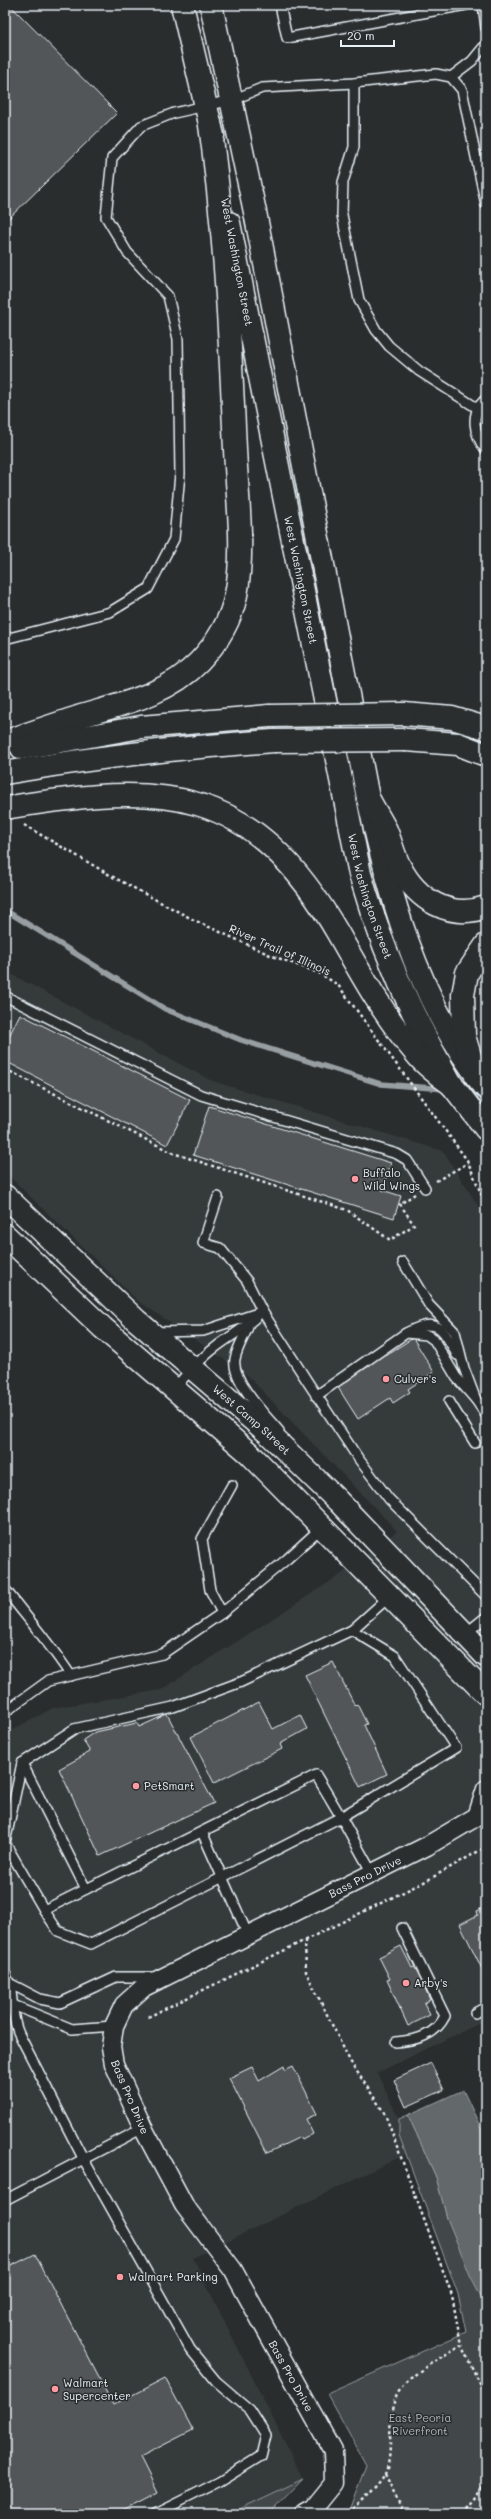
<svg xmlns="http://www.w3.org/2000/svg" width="491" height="2519" font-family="Mali,sans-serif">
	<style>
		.built { fill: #363a3b }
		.green { fill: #424648; stroke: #959ca0 }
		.water { fill: #63686b; stroke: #989fa3 }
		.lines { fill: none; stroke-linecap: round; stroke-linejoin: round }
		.stream { stroke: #989fa3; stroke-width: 5.5 }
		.building { fill: #535759; stroke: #e8f1f8 }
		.service-casing { stroke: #e8f1f8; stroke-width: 12 }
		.minor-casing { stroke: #e8f1f8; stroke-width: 21 }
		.secondary-casing { stroke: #e8f1f8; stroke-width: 25 }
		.primary-casing { stroke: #e8f1f8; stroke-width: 25 }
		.motorway-casing { stroke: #e8f1f8; stroke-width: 25 }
		.path { stroke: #e8f1f8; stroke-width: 2.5; stroke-dasharray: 3 3; stroke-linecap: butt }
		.service { stroke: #2a2d2e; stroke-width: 9 }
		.minor { stroke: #2a2d2e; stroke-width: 18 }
		.secondary { stroke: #2a2d2e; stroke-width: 22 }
		.primary { stroke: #2a2d2e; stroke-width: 22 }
		.motorway { stroke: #2a2d2e; stroke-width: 22 }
		.motorway-bridge-casing { stroke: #e8f1f8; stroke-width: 25; stroke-linecap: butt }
		.motorway-bridge { stroke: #2a2d2e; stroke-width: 22 }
		.poi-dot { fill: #ff9aa2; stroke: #2a2d2e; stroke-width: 1.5 }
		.labels { text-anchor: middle; stroke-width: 3; stroke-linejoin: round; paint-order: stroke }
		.street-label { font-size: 11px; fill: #e8f1f8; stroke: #2a2d2e }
		.poi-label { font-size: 11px; fill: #e8f1f8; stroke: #2a2d2e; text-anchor: start }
		.park-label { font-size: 11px; fill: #aeb5ba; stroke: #2a2d2e }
	</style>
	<rect width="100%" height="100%" fill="#2a2d2e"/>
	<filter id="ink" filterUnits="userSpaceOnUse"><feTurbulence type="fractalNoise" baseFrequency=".025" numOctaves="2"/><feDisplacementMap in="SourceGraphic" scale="8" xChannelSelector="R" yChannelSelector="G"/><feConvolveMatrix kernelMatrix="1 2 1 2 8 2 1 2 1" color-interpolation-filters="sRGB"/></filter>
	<g filter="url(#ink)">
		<polygon class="built" points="5,971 212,1081 443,1151 486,1218 486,2020 377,2073 399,2119 399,2135 406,2154 193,2258 303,2479 229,2514 5,2514 5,1734 53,1708 161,1690 339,1576 397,1531 247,1375 137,1300 5,1172"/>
		<g class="green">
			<polygon points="408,2115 436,2177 447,2218 486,2306 486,2514 348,2514 366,2465 327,2394 466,2332 458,2294 399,2135 399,2119"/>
			<polygon points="303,2479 269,2514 229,2514"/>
		</g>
		<polygon class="water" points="463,2090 486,2139 486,2306 470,2275 447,2218 436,2177 408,2115"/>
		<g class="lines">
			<polyline class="stream" points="5,910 165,1009 241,1040 381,1084 445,1089"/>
		</g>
		<g class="building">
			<polygon points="5,5 10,5 117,113 5,222"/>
			<polygon points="20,1014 190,1100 167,1145 5,1061 5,1044"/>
			<polygon points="209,1106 391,1163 382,1190 401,1196 394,1218 193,1155"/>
			<polygon points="413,1338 434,1372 408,1389 410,1392 393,1403 390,1398 358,1419 337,1386 369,1366 367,1362 384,1351 386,1355"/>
			<polygon points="333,1662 355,1706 357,1704 367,1724 364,1725 387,1774 360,1787 305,1675"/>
			<polygon points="259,1702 273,1729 300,1715 307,1729 280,1744 282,1749 214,1783 191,1737"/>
			<polygon points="167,1714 214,1803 100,1856 59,1769 90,1752 83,1740 95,1732 137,1723 139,1727"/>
			<polygon points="486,1907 486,1977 460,1924 478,1915 477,1911"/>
			<polygon points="401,1946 412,1968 416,1966 430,2000 424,2003 430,2015 408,2026 387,1980 390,1979 379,1957"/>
			<polygon points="431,2063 444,2090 406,2107 394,2080"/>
			<polygon points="284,2066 285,2070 293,2066 317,2114 306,2119 313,2134 302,2140 300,2137 267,2153 229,2078 252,2067 259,2081"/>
			<polygon points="35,2254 113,2405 165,2378 193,2430 140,2457 158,2493 117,2514 5,2514 5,2269"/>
		</g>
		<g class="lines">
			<g class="service-casing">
				<g id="service">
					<polyline points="280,5 287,38 466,5"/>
					<polyline points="483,5 486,28"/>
					<polyline points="451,77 472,61 486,44"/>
					<polyline points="354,83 354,147 343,182 342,215 359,300 376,330 389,346 419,371 477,408"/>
					<path d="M 486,399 C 469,413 474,435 486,450"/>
					<polyline points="5,639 110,612 148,589 174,539 180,474 178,339 168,296 127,252 106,217 112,158 141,126 174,113 232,100 262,88 354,83 436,74 451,77 462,90 486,205"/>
					<polyline points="5,996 201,1095 397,1154 407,1160 425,1188"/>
					<polyline points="218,1197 203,1243 220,1248 247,1281 262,1311 309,1384 358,1458 389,1499 486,1596"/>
					<polyline points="403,1262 429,1305 455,1332 464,1368 476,1400 486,1415"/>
					<path d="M 248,1327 C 244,1337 237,1348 235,1359 C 231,1380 265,1415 279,1431"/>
					<polyline points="155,1332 203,1331 261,1312"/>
					<path d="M 408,1332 C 438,1316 443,1329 457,1355"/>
					<path d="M 174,1389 C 187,1374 200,1359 216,1347 C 234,1333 246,1329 262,1311"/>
					<polyline points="316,1396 406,1333 427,1335 434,1340 456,1377 476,1400"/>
					<polyline points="449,1401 475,1443"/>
					<path d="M 5,1589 C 27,1618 51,1645 71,1676"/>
					<polyline points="222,1613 210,1590 202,1539 232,1485"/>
					<polyline points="465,1634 486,1617"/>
					<polyline points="5,1712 48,1681 162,1654 222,1613 287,1559 322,1527"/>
					<polyline points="22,1763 86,1889"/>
					<polygon points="316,1775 341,1817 91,1944 58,1931 44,1910"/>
					<polyline points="202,1832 248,1935"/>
					<polyline points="372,1873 341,1817 456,1748 395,1656 352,1630 390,1596"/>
					<polyline points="44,1910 5,1843 22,1763 74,1729 173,1707 241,1682 352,1630"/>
					<path d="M 5,1973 C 16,1995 9,2013 19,2034 L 84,2160 L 190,2349 L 216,2381 L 250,2410 L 266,2435 L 261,2456 L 219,2482 L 155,2514"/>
					<polyline points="11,1984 40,1999 60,2003 116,1977 156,1977"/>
					<polyline points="13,2005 72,2029 114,2026"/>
					<polyline points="475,2013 486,2007"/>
					<path d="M 396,2042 C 417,2040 435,2036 445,2016 L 402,1928"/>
					<polyline points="5,2200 143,2128"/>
				</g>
			</g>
			<g class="minor-casing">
				<g id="minor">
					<polyline points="477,1817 486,1789"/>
					<path id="s1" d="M 304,2514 L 313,2509 L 334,2483 L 333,2451 L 233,2270 L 184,2205 L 143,2128 L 114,2064 L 111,2047 L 114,2026 L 124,2005 L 144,1987 L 427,1846 L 486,1811"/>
				</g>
			</g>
			<g class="secondary-casing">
				<g id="secondary">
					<polyline points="182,5 213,136"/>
					<path d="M 211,5 L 255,212 L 368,798 C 389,893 415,988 472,1069"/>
					<path id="s2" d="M 229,223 L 360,874 C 382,950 411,1016 452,1085"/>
					<path id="s3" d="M 5,1196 L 136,1320 L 268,1433 L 338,1501 L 486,1656"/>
					<polyline points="5,1235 103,1328 249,1453 486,1694"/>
				</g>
			</g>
			<g class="primary-casing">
				<g id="primary">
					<polyline points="476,1076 486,1088"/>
					<polyline points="452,1085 486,1129"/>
				</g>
			</g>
			<g class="motorway-casing">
				<g id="motorway">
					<polyline points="404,714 452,718 486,728"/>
					<polyline points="406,740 458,744 486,755"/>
					<path d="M 5,742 C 29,733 54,725 78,717 C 121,704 167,695 199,662 C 217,643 231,620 236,595 C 245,548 237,496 235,449 C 230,338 225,228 209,118"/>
					<polyline points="22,748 141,727 269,716"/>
					<path d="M 5,773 C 95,757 184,747 274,741"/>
					<path d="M 368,798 C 374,809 380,819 386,830 C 391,842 394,856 400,867 C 417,900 450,920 486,907"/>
					<path d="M 5,808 C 164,782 251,782 339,935 C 362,976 386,1019 418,1056 C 427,1067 440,1076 452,1085"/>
					<polyline points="476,1076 464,1036 463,995 467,973 486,945"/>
				</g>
			</g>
			<g class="path">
				<polyline points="24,825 115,878 192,919 270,955 319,973 338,985 467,1160 486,1205"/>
				<polyline points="5,1025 5,1027"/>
				<polyline points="5,1069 173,1153 347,1210 390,1240 414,1225 400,1204 415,1194"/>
				<polyline points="436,1181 468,1163"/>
				<polyline points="305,1940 306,1972 350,2061 385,2114 452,2295 461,2345 486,2396"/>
				<polyline points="148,2017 426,1881 486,1847"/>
				<polyline points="385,2475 404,2514"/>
				<path d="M 348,2514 C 357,2505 381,2485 385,2474 C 396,2447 383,2415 400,2390 C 411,2373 444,2356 461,2345"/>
				<polyline points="464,2514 478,2497 486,2477"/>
			</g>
			<use href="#service" class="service"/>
			<use href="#minor" class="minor"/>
			<use href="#secondary" class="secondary"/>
			<use href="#primary" class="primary"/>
			<use href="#motorway" class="motorway"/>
			<g class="motorway-bridge-casing">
				<g id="motorway-bridge">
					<polyline points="269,716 404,714"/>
					<polyline points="274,741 406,740"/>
				</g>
			</g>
			<use href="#motorway-bridge" class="motorway-bridge"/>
		</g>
	</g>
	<g class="poi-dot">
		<circle cx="355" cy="1179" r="4"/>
		<circle cx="386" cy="1379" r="4"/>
		<circle cx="136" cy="1786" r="4"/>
		<circle cx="406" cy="1983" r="4"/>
		<circle cx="120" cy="2277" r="4"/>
		<circle cx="55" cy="2389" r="4"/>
	</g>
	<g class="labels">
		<g class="street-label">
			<text transform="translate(237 262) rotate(79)" y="4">West Washington Street</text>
			<text dy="4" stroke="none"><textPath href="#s2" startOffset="364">West Washington Street</textPath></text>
			<text dy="4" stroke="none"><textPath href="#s2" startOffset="688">West Washington Street</textPath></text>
			<text transform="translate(280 950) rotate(24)" y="4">River Trail of Illinois</text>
			<text dy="4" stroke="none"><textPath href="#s3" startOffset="333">West Camp Street</textPath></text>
			<text dy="4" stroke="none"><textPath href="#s1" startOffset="857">Bass Pro Drive</textPath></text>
			<text transform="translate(130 2097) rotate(67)" y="4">Bass Pro Drive</text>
			<text transform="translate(291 2376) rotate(61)" y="4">Bass Pro Drive</text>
		</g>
		<g class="poi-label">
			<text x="363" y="1177">Buffalo<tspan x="363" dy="13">Wild Wings</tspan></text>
			<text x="394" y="1383">Culver's</text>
			<text x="144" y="1790">PetSmart</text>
			<text x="414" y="1987">Arby's</text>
			<text x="128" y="2281">Walmart Parking</text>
			<text x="63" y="2387">Walmart<tspan x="63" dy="13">Supercenter</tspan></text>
		</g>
		<g class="park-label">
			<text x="420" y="2422">East Peoria<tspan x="420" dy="13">Riverfront</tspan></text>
		</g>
	</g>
	<rect width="491" height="2519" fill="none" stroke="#2a2d2e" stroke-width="20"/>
	<rect x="10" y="10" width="471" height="2499" fill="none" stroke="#e8f1f8" stroke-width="1.5" filter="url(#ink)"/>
	<path d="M341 40v6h53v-6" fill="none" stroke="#e8f1f8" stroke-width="2"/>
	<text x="347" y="40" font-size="12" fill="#e8f1f8" stroke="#2a2d2e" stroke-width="3" paint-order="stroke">20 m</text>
</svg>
